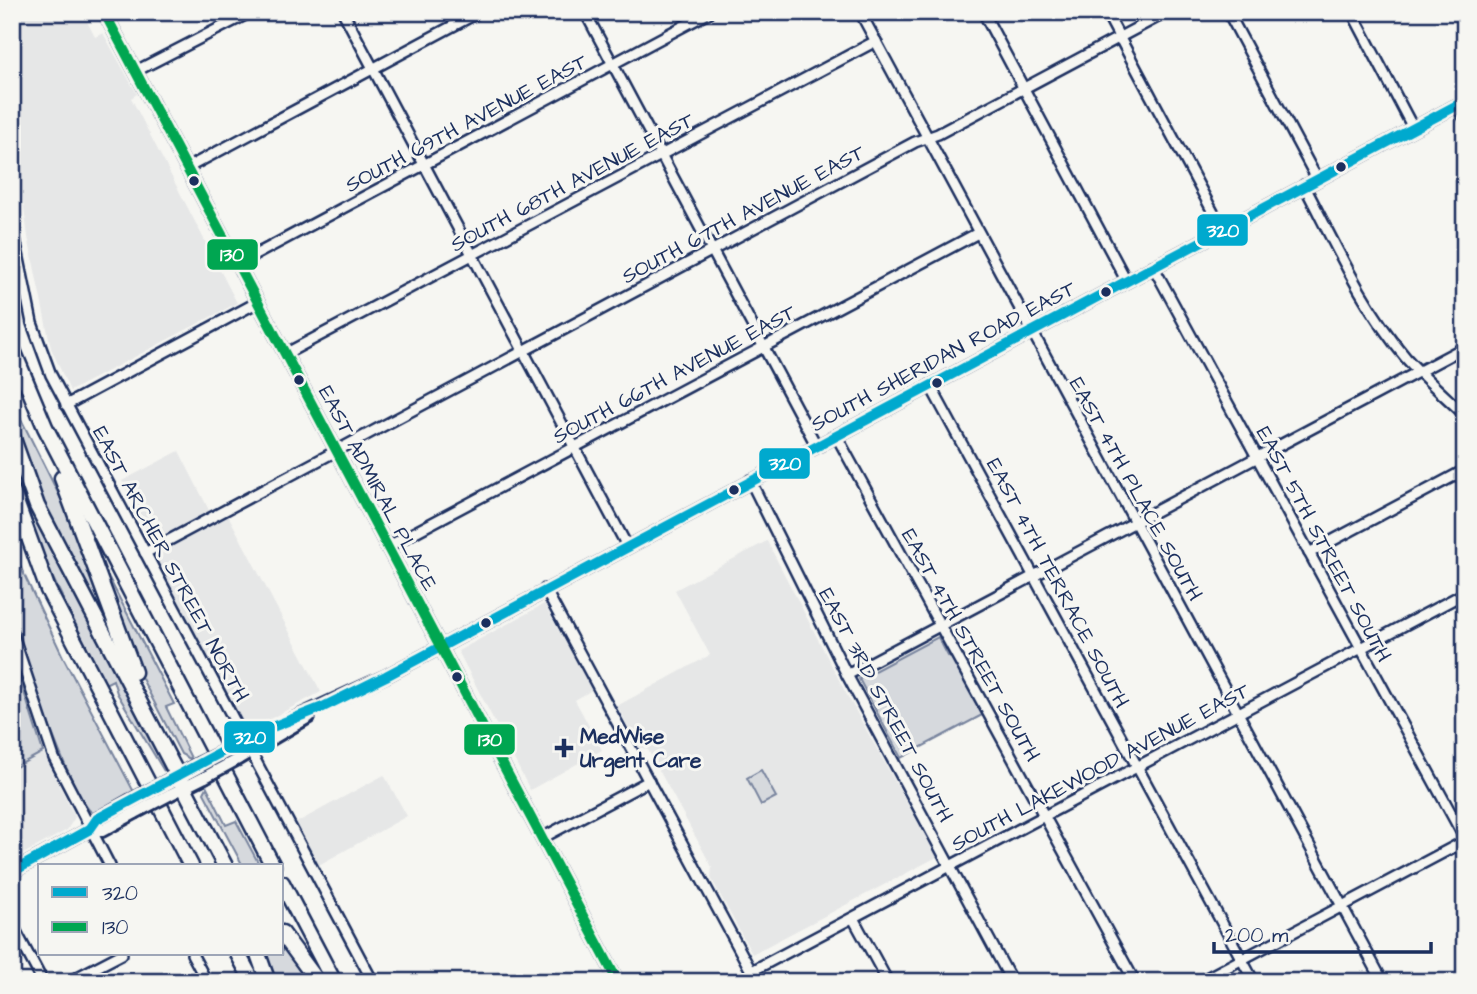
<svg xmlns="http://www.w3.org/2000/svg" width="1477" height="994" font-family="'Architects Daughter',sans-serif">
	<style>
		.built { fill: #e6e7e7 }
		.green { fill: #d6d9dd; stroke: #78849e; stroke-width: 2 }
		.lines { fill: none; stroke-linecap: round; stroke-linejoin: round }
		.minor-casing { stroke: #1b2f5e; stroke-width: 14 }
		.major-casing { stroke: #1b2f5e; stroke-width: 16 }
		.highway-casing { stroke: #1b2f5e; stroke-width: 19 }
		.minor { stroke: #f6f6f2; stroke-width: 9 }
		.major { stroke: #f6f6f2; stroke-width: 10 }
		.highway { stroke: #f6f6f2; stroke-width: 14 }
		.major-bridge-casing { stroke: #1b2f5e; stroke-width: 16; stroke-linecap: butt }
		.major-bridge { stroke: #f6f6f2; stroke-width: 10 }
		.bus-1-casing { stroke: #f6f6f2; stroke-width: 16 }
		.bus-2-casing { stroke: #f6f6f2; stroke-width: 16 }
		.bus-1 { stroke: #00a9ce; stroke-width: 10 }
		.bus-2 { stroke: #00a651; stroke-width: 10 }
		.bus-dot { fill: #1b2f5e; stroke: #f6f6f2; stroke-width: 2.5 }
		.labels { text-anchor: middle; stroke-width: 6; stroke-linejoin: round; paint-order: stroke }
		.street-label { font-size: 21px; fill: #1b2f5e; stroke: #f6f6f2 }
		.poi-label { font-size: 21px; font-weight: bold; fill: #1b2f5e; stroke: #f6f6f2; text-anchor: start }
		.line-badge { stroke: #f6f6f2; stroke-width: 2.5 }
		.badge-label { font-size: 19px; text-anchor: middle; font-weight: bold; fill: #fff }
	</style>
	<rect width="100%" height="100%" fill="#f6f6f2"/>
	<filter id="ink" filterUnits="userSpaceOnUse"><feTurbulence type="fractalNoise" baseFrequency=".0143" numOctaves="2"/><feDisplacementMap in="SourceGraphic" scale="14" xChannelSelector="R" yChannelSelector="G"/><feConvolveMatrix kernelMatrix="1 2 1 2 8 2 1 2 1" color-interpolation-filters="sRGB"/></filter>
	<g filter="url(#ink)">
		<g class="built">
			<polygon points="12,12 82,12 95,37 103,33 137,94 131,98 237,303 70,391 51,348 28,237 18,164 14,160"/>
			<polygon points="179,451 211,514 154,544 122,481"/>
			<polygon points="228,515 321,692 249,730 243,727 156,563 157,554"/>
			<polygon points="767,541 847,695 937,857 752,954 711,878 712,867 648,750 639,747 617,706 710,655 675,590"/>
			<polygon points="544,604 592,690 575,700 602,750 530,790 458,651"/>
			<polygon points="43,752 75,817 67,830 12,860 12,769"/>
			<polygon points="384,775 407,816 317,866 294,824"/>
		</g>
		<g class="green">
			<path d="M 12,401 L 79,535 L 117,644 C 81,578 12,476 12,401 Z"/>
			<polygon points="12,457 163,762 164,771 117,693 113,680 105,684 44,560"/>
			<path d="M 12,549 L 64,659 L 134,792 L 93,813 C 73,804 16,637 12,609 C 10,589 12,568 12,549 Z"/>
			<polygon points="94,549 174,704 166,707 192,760 181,754 137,669"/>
			<polygon points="938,637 948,656 951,655 984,714 901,758 859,679"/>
			<polygon points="12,654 43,752 12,769"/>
			<polygon points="761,770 776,797 761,805 747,778"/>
			<polygon points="207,787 226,825 236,821 260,866 243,866 204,793"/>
			<polygon points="282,941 310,982 274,982 263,954 282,954"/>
		</g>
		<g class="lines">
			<g class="minor-casing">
				<g id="minor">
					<polyline points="343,12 627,546"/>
					<polyline points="585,12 816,445"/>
					<polyline points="860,12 1383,982"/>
					<polyline points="983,12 1126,280"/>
					<polyline points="1106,12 1222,229"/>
					<polyline points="1228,12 1317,179"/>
					<polyline points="1352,12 1413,128"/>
					<polyline points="136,71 251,12"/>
					<polyline points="1457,105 1465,119"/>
					<polyline points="187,168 479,12"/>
					<path d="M 1304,185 C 1335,244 1363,307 1406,358 C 1424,378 1445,396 1465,415"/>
					<polyline points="12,224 32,323 51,375 373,982"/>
					<polyline points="238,264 710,12"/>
					<polyline points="1153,266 1465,839"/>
					<polyline points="285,354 876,41"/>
					<polyline points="930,385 1254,982"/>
					<polyline points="66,405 258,302"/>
					<polyline points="836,435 1135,982"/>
					<polyline points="750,480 847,675 1012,982"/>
					<polyline points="387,547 978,233"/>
					<polyline points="145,553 915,142 938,134 1167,12"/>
					<polyline points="1309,553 1465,470"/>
					<polyline points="545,589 757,982"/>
					<polyline points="1459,597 1465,610"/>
					<polyline points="12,632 54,758 110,866"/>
					<polyline points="847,675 1465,347"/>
					<polyline points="542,838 649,781"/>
					<polyline points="853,918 888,982"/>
					<polyline points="12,924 43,982"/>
					<polyline points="192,954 207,982"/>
					<polyline points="752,971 1465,593"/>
					<polyline points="68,982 122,954"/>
					<polyline points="1199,982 1465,841"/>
				</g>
			</g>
			<g class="major-casing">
				<g id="major">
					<polyline points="104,12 618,982"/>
					<polyline points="232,747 386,676 1465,101"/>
					<polyline points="238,759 309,717"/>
					<polyline points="158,786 198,764"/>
					<polyline points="169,795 205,777"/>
					<polyline points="90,829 102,831 135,813"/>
					<polyline points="12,872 90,829 97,819 129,801"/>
				</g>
			</g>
			<g class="highway-casing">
				<g id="highway">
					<polyline points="12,348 45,427 273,866"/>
					<polyline points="12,436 37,506 225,866"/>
					<polyline points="62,478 134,672"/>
					<polyline points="12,491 48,590 191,866"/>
					<polyline points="282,883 334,982"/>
					<polyline points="282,933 318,982"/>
					<polyline points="238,954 253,982"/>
					<polyline points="258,954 268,982"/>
				</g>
			</g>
			<use href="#minor" class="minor"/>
			<use href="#major" class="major"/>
			<use href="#highway" class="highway"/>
			<g class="major-bridge-casing">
				<g id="major-bridge">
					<polyline points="198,764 232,747"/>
					<polyline points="205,777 238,759"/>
					<polyline points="129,801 158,786"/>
					<polyline points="135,813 169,795"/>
				</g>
			</g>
			<use href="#major-bridge" class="major-bridge"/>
			<g class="bus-1-casing">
				<polyline id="bus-1" points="12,872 90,829 97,819 257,733 323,707 386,676 1465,101"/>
			</g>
			<g class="bus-2-casing">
				<polyline id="bus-2" points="104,12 618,982"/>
			</g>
			<use href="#bus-1" class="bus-1"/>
			<use href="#bus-2" class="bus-2"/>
		</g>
	</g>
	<g class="bus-dot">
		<circle cx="1341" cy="167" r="6"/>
		<circle cx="194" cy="181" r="6"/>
		<circle cx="1106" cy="292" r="6"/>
		<circle cx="299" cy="380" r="6"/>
		<circle cx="937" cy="383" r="6"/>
		<circle cx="734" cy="490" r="6"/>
		<circle cx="486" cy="623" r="6"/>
		<circle cx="457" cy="677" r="6"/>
		<path d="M560.5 737.5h7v7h7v7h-7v7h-7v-7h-7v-7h7z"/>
	</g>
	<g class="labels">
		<g class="street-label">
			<text transform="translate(466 123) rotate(-28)" y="7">SOUTH 69TH AVENUE EAST</text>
			<text transform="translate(572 182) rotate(-28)" y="7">SOUTH 68TH AVENUE EAST</text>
			<text transform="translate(743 214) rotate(-28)" y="7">SOUTH 67TH AVENUE EAST</text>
			<text transform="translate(943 356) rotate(-28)" y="7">SOUTH SHERIDAN ROAD EAST</text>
			<text transform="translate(674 374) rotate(-28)" y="7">SOUTH 66TH AVENUE EAST</text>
			<text transform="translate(378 488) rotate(62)" y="7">EAST ADMIRAL PLACE</text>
			<text transform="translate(1136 489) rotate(61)" y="7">EAST 4TH PLACE SOUTH</text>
			<text transform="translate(1324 544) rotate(62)" y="7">EAST 5TH STREET SOUTH</text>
			<text transform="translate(171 564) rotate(62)" y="7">EAST ARCHER STREET NORTH</text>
			<text transform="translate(1058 583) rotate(62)" y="7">EAST 4TH TERRACE SOUTH</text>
			<text transform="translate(971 645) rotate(61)" y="7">EAST 4TH STREET SOUTH</text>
			<text transform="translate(886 705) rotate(62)" y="7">EAST 3RD STREET SOUTH</text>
			<text transform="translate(1100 767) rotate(-28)" y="7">SOUTH LAKEWOOD AVENUE EAST</text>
		</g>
		<g class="poi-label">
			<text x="580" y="743">MedWise<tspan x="580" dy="24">Urgent Care</tspan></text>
		</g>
	</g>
	<g class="line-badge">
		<rect x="1196" y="213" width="53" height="34" rx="7" fill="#00a9ce"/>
		<rect x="206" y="238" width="53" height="33" rx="7" fill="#00a651"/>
		<rect x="758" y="447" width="53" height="33" rx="7" fill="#00a9ce"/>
		<rect x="223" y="720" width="53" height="34" rx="7" fill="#00a9ce"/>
		<rect x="463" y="723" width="53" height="33" rx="7" fill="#00a651"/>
	</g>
	<g class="badge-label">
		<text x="1223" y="237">320</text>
		<text x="232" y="261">130</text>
		<text x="785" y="470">320</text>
		<text x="250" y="744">320</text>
		<text x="490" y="746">130</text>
	</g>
	<rect width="1477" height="994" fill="none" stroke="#f6f6f2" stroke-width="42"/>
	<rect x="21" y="21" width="1435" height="952" fill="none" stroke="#1b2f5e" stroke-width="2.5" filter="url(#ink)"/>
	<rect x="38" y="864" width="245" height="91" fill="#f6f6f2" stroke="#9ea6b7" stroke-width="2"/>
	<rect x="52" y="887" width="35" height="10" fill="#00a9ce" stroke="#9ea6b7" stroke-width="2"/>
	<text x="102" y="900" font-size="21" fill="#1b2f5e">320</text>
	<rect x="52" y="922" width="35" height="10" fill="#00a651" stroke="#9ea6b7" stroke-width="2"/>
	<text x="102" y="934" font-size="21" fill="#1b2f5e">130</text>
	<path d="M1214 942v10h217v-10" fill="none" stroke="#1b2f5e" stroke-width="3.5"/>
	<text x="1225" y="942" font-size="21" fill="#1b2f5e" stroke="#f6f6f2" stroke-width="5" paint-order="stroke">200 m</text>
</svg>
